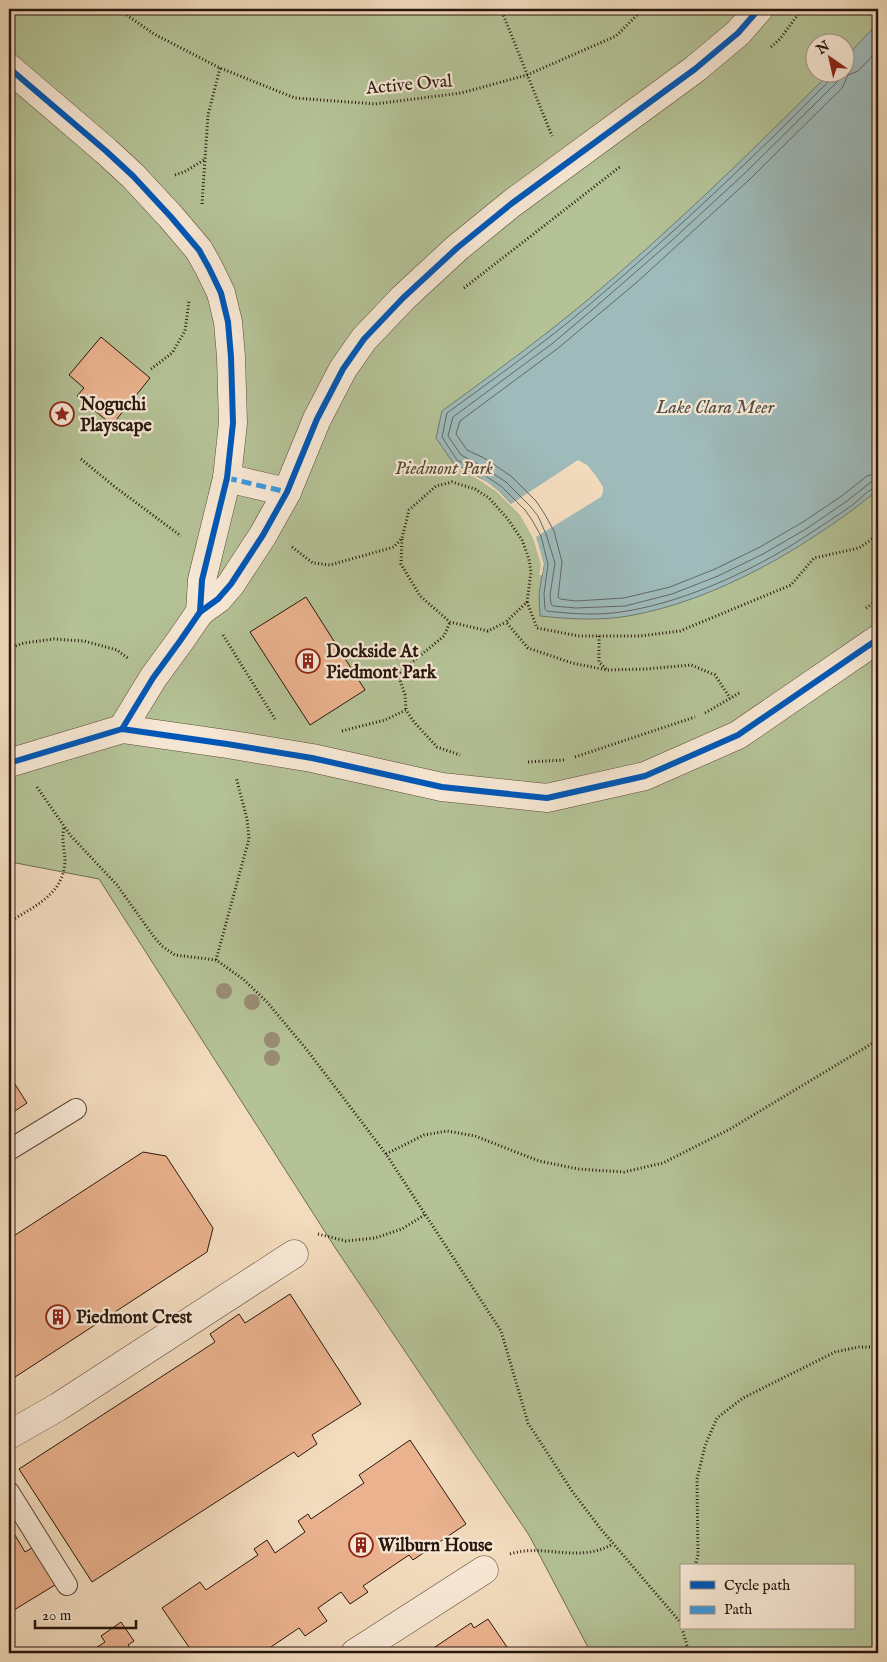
<svg xmlns="http://www.w3.org/2000/svg" width="887" height="1662" font-family="'IM FELL English',serif">
	<style>
		.green { fill: #b4c296; stroke: #6e6c52; fill-rule: evenodd }
		.water { fill: #9ebaba; stroke: #6f7975 }
		.pier { fill: #f3dcbe }
		.lines { fill: none; stroke-linecap: round; stroke-linejoin: round }
		.shore { stroke: #636864; stroke-width: 1 }
		.building { fill: #eab28e; stroke: #28170d }
		.service-casing { stroke: #5b4839; stroke-width: 22 }
		.pedestrian-casing { stroke: #5b4839; stroke-width: 29 }
		.minor-casing { stroke: #5b4839; stroke-width: 29 }
		.path { stroke: #28170d; stroke-width: 3; stroke-dasharray: 1 2.5; stroke-linecap: butt }
		.service { stroke: #f7e8d5; stroke-width: 20 }
		.pedestrian { stroke: #f7e8d5; stroke-width: 28 }
		.minor { stroke: #f7e8d5; stroke-width: 28 }
		.quiet { stroke: #3d9ade; stroke-width: 5; stroke-dasharray: 10 5; stroke-linecap: butt }
		.cycleway-casing { stroke: #f7e8d5; stroke-width: 9 }
		.cycleway { stroke: #0057b8; stroke-width: 6 }
		.tree { fill: #9a8c73 }
		.labels { text-anchor: middle; stroke-width: 4.5; stroke-linejoin: round; paint-order: stroke }
		.street-label { font-size: 18px; fill: #28170d; stroke: #f7e8d5 }
		.poi-label { font-size: 18px; font-weight: bold; fill: #28170d; stroke: #f7e8d5; text-anchor: start }
		.park-label { font-size: 18px; font-style: italic; fill: #524a36; stroke: #f7e8d5 }
		.water-label { font-size: 19px; font-style: italic; fill: #51504a; stroke: #f7e8d5 }
	</style>
	<rect width="100%" height="100%" fill="#f3dcbe"/>
	<filter id="stains"><feTurbulence type="fractalNoise" baseFrequency=".004" numOctaves="4"/><feColorMatrix values="0 0 0 0 .2 0 0 0 0 .09 0 0 0 0 .02 0 0 0 .5 -.17"/></filter>
	<radialGradient id="worn" r=".72"><stop offset=".6" stop-color="#630" stop-opacity="0"/><stop offset="1" stop-color="#630" stop-opacity=".3"/></radialGradient>
	<path class="green" d="M 9,9 L 878,9 L 878,1653 L 591,1653 L 529,1535 L 336,1249 L 99,879 L 16,863 L 9,867 ZM 814,42 L 844,42 L 844,72 L 814,72 ZM 681,1566 L 853,1566 L 853,1628 L 681,1628 Z"/>
	<path class="water" d="M 878,23 L 878,490 C 809,546 716,601 628,616 C 599,621 569,619 540,616 L 539,594 L 544,564 L 528,522 L 499,491 L 474,474 L 454,464 L 436,438 L 442,411 C 490,376 538,341 584,303 C 670,231 751,152 830,73 L 844,72 L 845,58 Z"/>
	<polygon class="pier" points="578,460 587,465 596,476 603,487 603,492 601,497 536,537 544,564 542,575 539,575 541,565 533,538 520,515 497,492 473,476 454,467 454,464 487,482 499,491 511,504"/>
	<g class="lines">
		<g class="shore">
			<polyline points="878,50 858,71 848,75 842,88 749,180 636,283 557,349 460,421 456,434 467,450 484,458 511,476 536,501 544,513 554,531 562,562 558,597 560,599 576,601 624,598 670,587 715,569 760,547 803,522 843,495 867,476 878,473"/>
			<path d="M 834,72 L 832,78 C 754,157 673,234 589,305 C 543,344 495,378 447,413 L 442,437 L 457,460 L 477,470 L 502,487 L 525,510 L 532,520 L 541,536 L 548,564 L 544,594 L 545,609 L 547,611 C 573,614 601,616 627,611 C 688,601 761,567 812,532 C 825,524 838,515 851,506 C 859,501 868,488 878,487"/>
			<polyline points="840,72 838,81 816,103 744,174 669,243 592,310 553,343 453,417 448,436 461,455 480,465 506,482 530,506 538,516 546,534 555,563 550,595 551,604 553,606 576,608 625,606 672,594 718,576 763,554 806,529 847,501 871,482 878,481"/>
		</g>
	</g>
	<g class="building">
		<polygon points="101,337 150,378 112,425 77,396 84,388 69,375"/>
		<polygon points="306,597 365,690 310,725 250,632"/>
		<polygon points="9,1075 27,1103 9,1115"/>
		<polygon points="143,1152 166,1156 213,1228 207,1252 9,1381 9,1239"/>
		<polygon points="290,1294 361,1404 312,1435 317,1444 298,1457 294,1452 92,1582 19,1469 215,1342 210,1334 239,1314 245,1323"/>
		<polygon points="410,1440 466,1524 413,1560 409,1555 363,1586 368,1592 350,1604 341,1592 318,1608 327,1621 305,1636 299,1628 262,1653 193,1653 162,1608 200,1582 206,1590 258,1555 254,1549 267,1540 275,1553 305,1532 298,1521 308,1514 311,1519 364,1483 359,1475"/>
		<polygon points="9,1525 25,1552 32,1548 55,1585 9,1613"/>
		<polygon points="488,1619 511,1653 426,1653 471,1623 474,1628"/>
		<polygon points="121,1622 134,1641 128,1645 133,1653 88,1653 105,1642 101,1636"/>
	</g>
	<g class="lines">
		<g class="service-casing">
			<g id="service">
				<polyline points="9,1150 76,1109"/>
				<polyline points="9,1492 67,1585"/>
			</g>
		</g>
		<g class="pedestrian-casing">
			<g id="pedestrian">
				<polyline points="9,68 106,151 133,176 171,217 199,250 209,268 221,293 228,322 231,357 233,423 227,478 202,580 200,612 180,641 153,678 122,729"/>
				<polyline points="227,478 287,492"/>
				<polyline points="200,612 218,599 231,584 263,535 287,492 317,419 343,369 364,339 403,298 457,248 511,204 695,69 738,33 759,9"/>
				<polyline points="9,763 122,729 227,744 312,758 442,787 547,798 645,776 738,735 878,639"/>
			</g>
		</g>
		<g class="minor-casing">
			<g id="minor">
				<polyline points="9,1435 58,1407 294,1254"/>
				<polyline points="355,1653 484,1570"/>
			</g>
		</g>
		<g class="path">
			<polyline points="118,9 154,34 220,68 295,98 375,104 461,93 527,75 616,36 643,9"/>
			<polyline points="501,9 552,136"/>
			<polyline points="771,47 780,39 802,9"/>
			<polyline points="175,175 184,172 204,160"/>
			<polyline points="202,204 208,115 220,68"/>
			<polyline points="464,288 621,166"/>
			<polyline points="151,369 172,353 185,331 189,301"/>
			<polyline points="81,459 115,487 181,536"/>
			<polyline points="402,539 401,564 420,596 450,622 488,631 506,622"/>
			<polyline points="292,547 313,563 330,565 394,547 402,538 409,510 436,486 452,482 475,489 489,498 507,518 522,540 529,559 531,572 527,602 506,622 528,648 572,663 607,670 646,669 691,665 715,675 730,698"/>
			<polyline points="527,602 537,628 579,636 640,636 680,631 791,585 814,558 859,548 878,535"/>
			<polyline points="866,608 878,600"/>
			<polyline points="223,635 275,719"/>
			<polyline points="599,636 599,662 607,670"/>
			<polyline points="9,648 24,643 54,639 84,641 117,650 129,659"/>
			<polyline points="406,709 405,695 398,674 444,636 450,622"/>
			<polyline points="705,713 741,692"/>
			<polyline points="342,731 385,720 406,710 414,722 437,747 460,755"/>
			<polyline points="575,757 695,717"/>
			<polyline points="528,762 564,760"/>
			<polyline points="37,787 71,836 117,885 154,937 162,946 175,955 216,960 243,979 267,1002 307,1050 386,1154 501,1331 528,1423 572,1491 600,1528 681,1623"/>
			<path d="M 9,922 C 33,907 63,895 65,862 C 65,850 61,840 64,828"/>
			<polyline points="216,960 249,839 247,819 236,777"/>
			<polyline points="386,1154 424,1135 447,1131 475,1136 539,1161 578,1169 624,1172 663,1163 730,1129 878,1040"/>
			<polyline points="318,1234 346,1241 375,1238 402,1229 426,1214"/>
			<path d="M 510,1554 C 544,1543 578,1564 613,1544"/>
			<polyline points="695,1566 698,1555 697,1479 705,1446 717,1418 743,1398 835,1352 859,1347 878,1347"/>
			<polyline points="682,1628 689,1653"/>
		</g>
		<use href="#service" class="service"/>
		<use href="#pedestrian" class="pedestrian"/>
		<use href="#minor" class="minor"/>
		<polyline class="quiet" points="227,478 287,492"/>
		<g class="cycleway-casing">
			<g id="cycleway">
				<polyline points="9,68 106,151 133,176 171,217 199,250 209,268 221,293 228,322 231,357 233,423 227,478 202,580 200,612 180,641 153,678 122,729"/>
				<polyline points="200,612 218,599 231,584 263,535 287,492 317,419 343,369 364,339 403,298 457,248 511,204 695,69 738,33 759,9"/>
				<polyline points="9,763 122,729 227,744 312,758 442,787 547,798 645,776 738,735 878,639"/>
			</g>
		</g>
		<use href="#cycleway" class="cycleway"/>
	</g>
	<g class="tree">
		<circle cx="224" cy="991" r="8"/>
		<circle cx="252" cy="1002" r="8"/>
		<circle cx="272" cy="1040" r="8"/>
		<circle cx="272" cy="1058" r="8"/>
	</g>
	<defs>
		<g id="sight-ring" transform="scale(1.25)"><circle r="9.5" fill="#f7e8d5" stroke="#8f2418" stroke-width="1.5"/><path d="M0-6L1.8-2.2L6-1.7L2.9 1.2L3.7 5.4L0 3.3L-3.7 5.4L-2.9 1.2L-6-1.7L-1.8-2.2Z" fill="#8f2418"/></g>
		<g id="building-ring" transform="scale(1.25)"><circle r="9.5" fill="#f7e8d5" stroke="#8f2418" stroke-width="1.5"/><path d="M-4-6H4V6H1V3H-1V6H-4ZM-2.5-4.3h1.7v1.8h-1.7ZM.8-4.3h1.7v1.8H.8ZM-2.5-1h1.7V.8h-1.7ZM.8-1h1.7V.8H.8Z" fill="#8f2418"/></g>
	</defs>
	<g fill-rule="evenodd">
		<use href="#sight-ring" x="62" y="414"/>
		<use href="#building-ring" x="308" y="661"/>
		<use href="#building-ring" x="58" y="1317"/>
		<use href="#building-ring" x="361" y="1545"/>
	</g>
	<g class="labels">
		<g class="street-label">
			<text transform="translate(409 84) rotate(-5)" y="6">Active Oval</text>
		</g>
		<g class="poi-label">
			<text x="80" y="410">Noguchi<tspan x="80" dy="21">Playscape</tspan></text>
			<text x="326" y="657">Dockside At<tspan x="326" dy="21">Piedmont Park</tspan></text>
			<text x="76" y="1323">Piedmont Crest</text>
			<text x="378" y="1551">Wilburn House</text>
		</g>
		<g class="park-label">
			<text x="444" y="474">Piedmont Park</text>
		</g>
		<g class="water-label">
			<text x="715" y="413">Lake Clara Meer</text>
		</g>
	</g>
	<rect width="887" height="1662" fill="none" stroke="#f3dcbe" stroke-width="30"/>
	<rect x="10" y="10" width="867" height="1642" fill="none" stroke="#28170d" stroke-width="2.5"/>
	<rect x="15" y="15" width="857" height="1632" fill="none" stroke="#28170d"/>
	<rect x="680" y="1564" width="175" height="65" fill="#f7e8d5" stroke="#a49485"/>
	<rect x="690" y="1581" width="25" height="8" fill="#0057b8" stroke="#a49485"/>
	<text x="724" y="1590" font-size="15" fill="#28170d">Cycle path</text>
	<rect x="690" y="1606" width="25" height="8" fill="#3d9ade" stroke="#a49485"/>
	<text x="724" y="1614" font-size="15" fill="#28170d">Path</text>
	<g transform="translate(830 58) rotate(326)"><circle r="24" fill="#f7e8d5" stroke="#a49485"/>
	<path d="M0-4L9 19L0 12L-9 19Z" fill="#8f2418"/>
	<text y="-8" font-size="14" font-weight="bold" text-anchor="middle" fill="#28170d">N</text>
	</g>
	<path d="M35 1620v8h101v-8" fill="none" stroke="#28170d" stroke-width="2.5"/>
	<text x="42" y="1620" font-size="15" fill="#28170d" stroke="#f7e8d5" stroke-width="4" paint-order="stroke">20 m</text>
	<rect width="100%" height="100%" filter="url(#stains)"/>
	<rect width="100%" height="100%" fill="url(#worn)"/>
</svg>
